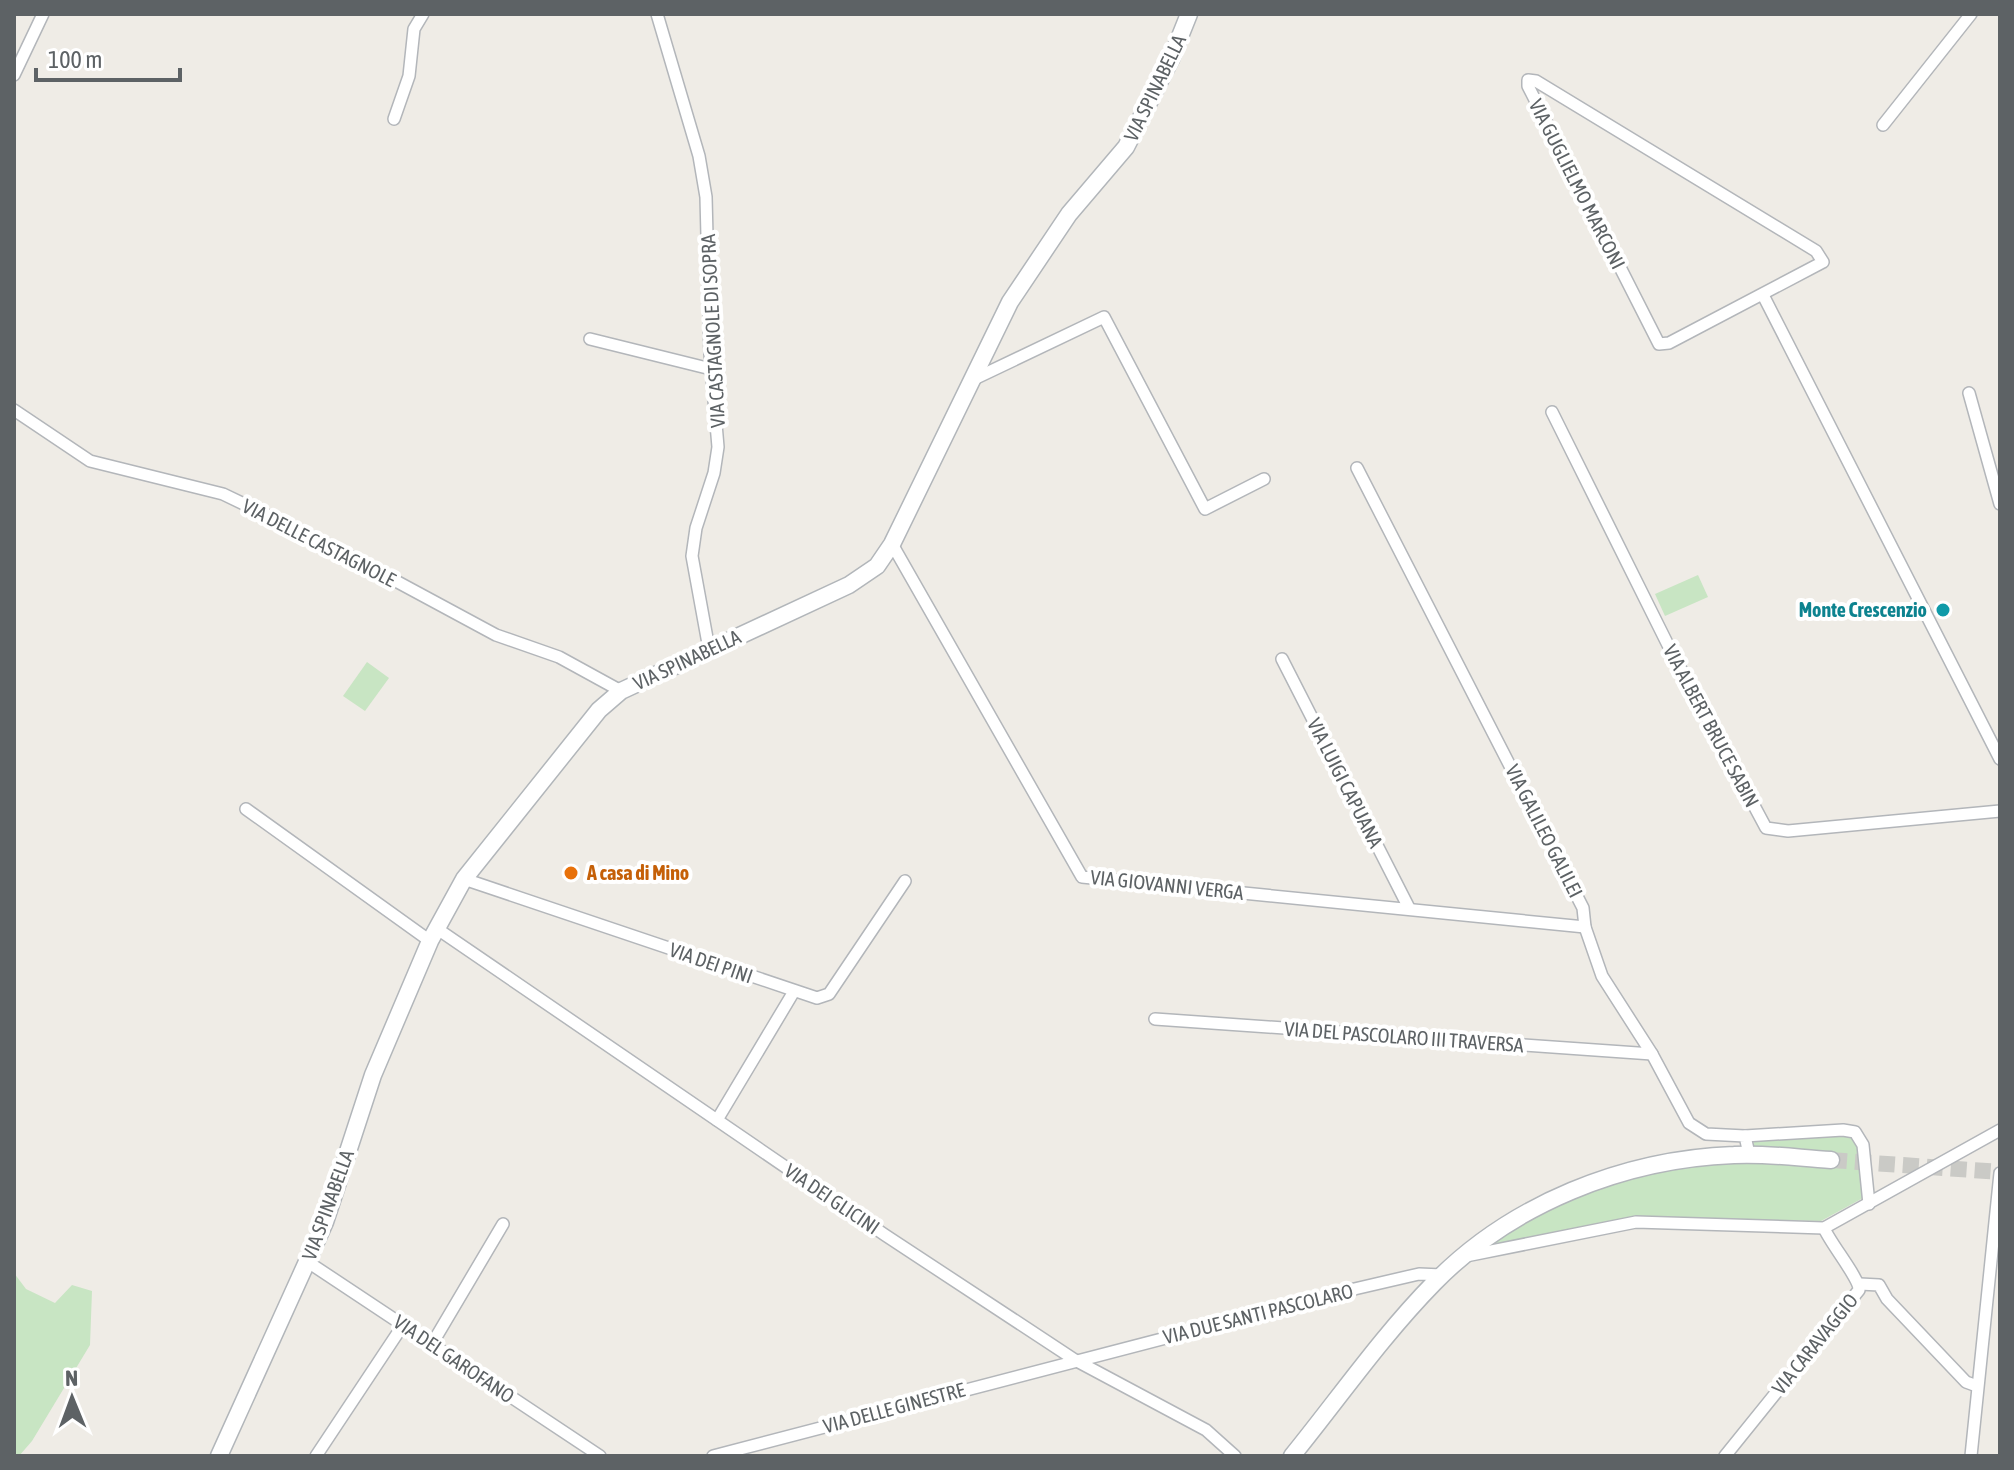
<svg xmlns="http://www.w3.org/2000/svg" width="2014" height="1470" font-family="'Asap Condensed',sans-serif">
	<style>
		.green { fill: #c8e5c3 }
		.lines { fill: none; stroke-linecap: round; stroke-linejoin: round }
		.secondary-tunnel { stroke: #cacac6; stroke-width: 16; stroke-dasharray: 16 8; stroke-linecap: butt }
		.street-casing { stroke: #b3b6ba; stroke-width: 14 }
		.secondary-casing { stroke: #b2b6ba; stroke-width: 19 }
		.street { stroke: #fff; stroke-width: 11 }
		.secondary { stroke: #fff; stroke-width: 16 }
		.culture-dot { fill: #0f9aa8; stroke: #fff; stroke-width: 3 }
		.food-dot { fill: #e8710a; stroke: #fff; stroke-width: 3 }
		.labels { text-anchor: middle; stroke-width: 8; stroke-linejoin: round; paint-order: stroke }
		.street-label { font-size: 20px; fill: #5d6265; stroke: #fff }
		.culture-label { font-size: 20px; font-weight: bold; fill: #0d838f; stroke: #fff; text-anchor: end }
		.food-label { font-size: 20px; font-weight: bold; fill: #c56008; stroke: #fff; text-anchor: start }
	</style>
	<rect width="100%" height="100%" fill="#efece6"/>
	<g class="green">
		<polygon points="1698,575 1708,597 1665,616 1655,594"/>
		<polygon points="367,662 389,678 365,711 343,696"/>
		<path d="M 1845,1133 L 1856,1139 L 1863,1198 L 1821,1221 L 1634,1218 L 1485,1249 C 1582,1169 1712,1161 1832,1153 L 1754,1146 L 1753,1139 Z"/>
		<polygon points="14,1273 26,1289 55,1303 72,1285 92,1291 90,1345 32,1441 19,1456 14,1456"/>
	</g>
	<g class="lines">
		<polyline class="secondary-tunnel" points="1831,1160 2000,1172"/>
		<g class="street-casing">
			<g id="street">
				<polyline points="657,14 699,156 706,197 710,354 718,447 714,473 696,528 692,556 709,649"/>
				<polyline points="14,75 43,14"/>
				<polygon points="1528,80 1536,81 1816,251 1823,262 1669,343 1659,344 1528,86"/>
				<polyline points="394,119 409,76 414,29 423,14"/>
				<polyline points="1883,125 1971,14"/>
				<polyline points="1763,295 2000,759"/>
				<polyline points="590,339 711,369"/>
				<polyline points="972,380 1104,317 1205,509 1264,479"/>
				<polyline points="1969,393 2000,504"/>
				<polyline points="14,410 90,461 223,494 329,545 496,635 559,657 621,691"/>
				<polyline points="1552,412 1668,645 1766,828 1788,831 2000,811"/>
				<polyline points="1357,468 1583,908 1585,927 1602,976 1652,1054 1689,1123 1706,1134 1745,1136 1749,1154"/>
				<polyline points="892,544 1082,877 1585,927"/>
				<polyline points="1282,659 1409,908"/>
				<polyline points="246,809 430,941"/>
				<polyline points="464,879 817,998 829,994 905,881"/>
				<polyline points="436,928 885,1235 1075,1360 1206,1430 1235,1456"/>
				<polyline points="1155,1019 1652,1054"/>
				<polyline points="717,1120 793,993"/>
				<polyline points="1745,1136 1843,1130 1855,1132 1863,1145 1869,1204"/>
				<polyline points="1466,1256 1636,1222 1824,1228 2000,1130"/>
				<polyline points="308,1262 600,1456"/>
				<polyline points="1860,1284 1879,1285 1887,1299 1966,1382 1977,1386"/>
				<polyline points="432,1344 503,1224"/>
				<polyline points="316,1456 403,1325"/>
				<polyline points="713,1456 1350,1290 1419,1274 1442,1275"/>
				<path d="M 1725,1456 L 1859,1290 C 1860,1279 1830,1243 1824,1228"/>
				<polyline points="1971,1456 2000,1173"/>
			</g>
		</g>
		<g class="secondary-casing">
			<g id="secondary">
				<polyline points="219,1456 325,1222 373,1075 430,941 464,879 599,710 621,691 849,585 877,566 892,544 1010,302 1069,214 1126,147 1171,59 1189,14"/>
				<path d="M 1292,1456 C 1339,1398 1382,1336 1434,1283 C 1511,1204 1624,1159 1734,1155 C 1766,1153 1798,1158 1831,1160"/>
			</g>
		</g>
		<use href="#street" class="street"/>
		<use href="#secondary" class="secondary"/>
	</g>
	<circle class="culture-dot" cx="1943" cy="610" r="8"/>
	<circle class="food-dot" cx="571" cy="873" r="8"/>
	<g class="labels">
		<g class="street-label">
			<text transform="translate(1155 88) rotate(-64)" y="7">VIA SPINABELLA</text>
			<text transform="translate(1577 184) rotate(63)" y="7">VIA GUGLIELMO MARCONI</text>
			<text transform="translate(713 331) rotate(-93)" y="7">VIA CASTAGNOLE DI SOPRA</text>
			<text transform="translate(319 543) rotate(27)" y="7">VIA DELLE CASTAGNOLE</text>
			<text transform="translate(687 660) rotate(-25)" y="7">VIA SPINABELLA</text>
			<text transform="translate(1711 726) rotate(62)" y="7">VIA ALBERT BRUCE SABIN</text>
			<text transform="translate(1345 783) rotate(63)" y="7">VIA LUIGI CAPUANA</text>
			<text transform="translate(1544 831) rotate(63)" y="7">VIA GALILEO GALILEI</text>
			<text transform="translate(1167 885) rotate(6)" y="7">VIA GIOVANNI VERGA</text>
			<text transform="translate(711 963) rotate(19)" y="7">VIA DEI PINI</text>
			<text transform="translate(1404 1037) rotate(4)" y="7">VIA DEL PASCOLARO III TRAVERSA</text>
			<text transform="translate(832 1199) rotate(34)" y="7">VIA DEI GLICINI</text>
			<text transform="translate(328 1205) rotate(-70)" y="7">VIA SPINABELLA</text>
			<text transform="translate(1258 1314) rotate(-14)" y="7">VIA DUE SANTI PASCOLARO</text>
			<text transform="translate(1815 1344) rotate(-51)" y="7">VIA CARAVAGGIO</text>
			<text transform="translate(454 1359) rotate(34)" y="7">VIA DEL GAROFANO</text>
			<text transform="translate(894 1408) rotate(-15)" y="7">VIA DELLE GINESTRE</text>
		</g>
		<g class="culture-label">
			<text x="1927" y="617">Monte Crescenzio</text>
		</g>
		<g class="food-label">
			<text x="587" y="880">A casa di Mino</text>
		</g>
	</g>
	<rect width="2014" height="1470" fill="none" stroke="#5d6265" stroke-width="32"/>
	<g transform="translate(72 1398) rotate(359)" stroke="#ffffff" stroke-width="6" paint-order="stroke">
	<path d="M0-6L14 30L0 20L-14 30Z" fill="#5d6265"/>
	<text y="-12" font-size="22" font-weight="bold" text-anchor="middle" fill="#5d6265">N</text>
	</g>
	<path d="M36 68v12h144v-12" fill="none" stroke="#5d6265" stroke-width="4"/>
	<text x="48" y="68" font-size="24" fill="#5d6265" stroke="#ffffff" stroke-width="6" paint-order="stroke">100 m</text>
</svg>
